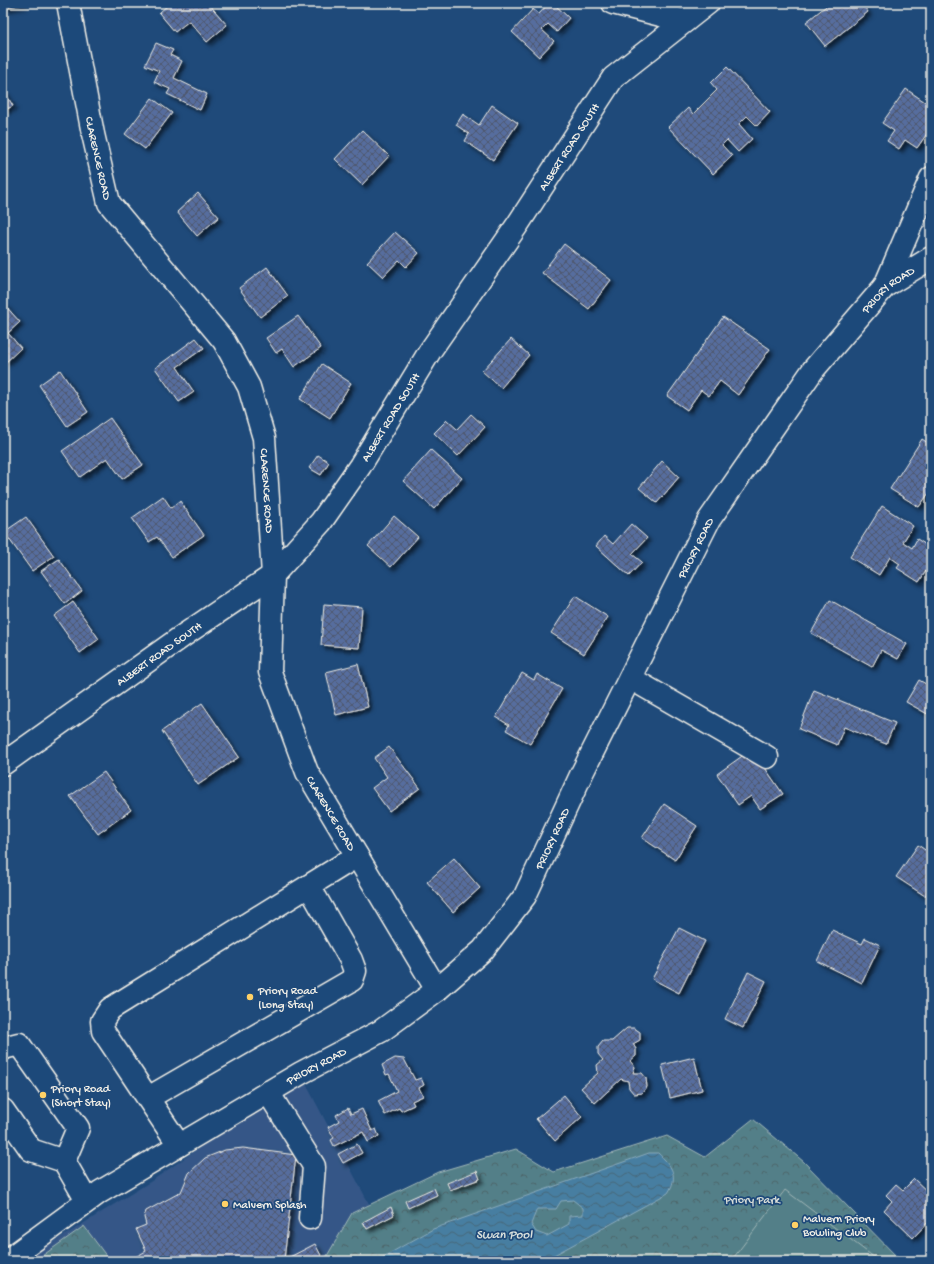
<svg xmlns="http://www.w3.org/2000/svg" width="934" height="1264" font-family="'Gochi Hand',sans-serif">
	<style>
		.built { fill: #345787 }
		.park { fill: url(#park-crowns); stroke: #a3b8b8 }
		.garden { fill: #527f88; stroke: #a3b8b8 }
		.water { fill: url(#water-waves); stroke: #8cacbd; fill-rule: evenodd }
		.building { fill: url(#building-cross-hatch); stroke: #f4f1e8; filter: url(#shadow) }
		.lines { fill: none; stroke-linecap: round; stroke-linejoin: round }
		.minor-casing { stroke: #f4f1e8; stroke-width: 25 }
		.minor { stroke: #1f4a7a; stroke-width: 22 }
		.poi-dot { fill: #ffd166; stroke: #1f4a7a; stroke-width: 1.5 }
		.labels { text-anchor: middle; stroke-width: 3.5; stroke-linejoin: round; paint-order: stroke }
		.street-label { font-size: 12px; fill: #f4f1e8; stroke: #1f4a7a }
		.poi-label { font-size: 12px; fill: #f4f1e8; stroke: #1f4a7a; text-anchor: start }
		.park-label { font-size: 12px; fill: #dce0da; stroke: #1f4a7a }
		.water-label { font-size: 13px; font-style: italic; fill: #dae0dd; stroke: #1f4a7a }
	</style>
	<defs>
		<pattern id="park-crowns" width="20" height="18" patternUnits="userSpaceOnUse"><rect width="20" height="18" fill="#527f88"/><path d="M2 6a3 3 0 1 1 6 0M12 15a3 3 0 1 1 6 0" fill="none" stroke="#4e666a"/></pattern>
		<pattern id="water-waves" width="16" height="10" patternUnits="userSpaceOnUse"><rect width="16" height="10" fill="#467ea1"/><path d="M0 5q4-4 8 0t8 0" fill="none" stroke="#476678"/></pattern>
		<pattern id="building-cross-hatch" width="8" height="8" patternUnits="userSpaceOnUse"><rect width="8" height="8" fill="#566d9e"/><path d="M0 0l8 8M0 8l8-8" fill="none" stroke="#4f596e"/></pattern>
		<filter id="shadow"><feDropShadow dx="3.5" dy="3.5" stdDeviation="2" flood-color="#0009"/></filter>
	</defs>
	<rect width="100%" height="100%" fill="#1f4a7a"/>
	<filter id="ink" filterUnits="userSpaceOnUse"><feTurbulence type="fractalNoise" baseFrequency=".025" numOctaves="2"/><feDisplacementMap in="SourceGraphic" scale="8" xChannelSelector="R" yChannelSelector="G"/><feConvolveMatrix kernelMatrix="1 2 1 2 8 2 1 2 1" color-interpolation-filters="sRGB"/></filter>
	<g filter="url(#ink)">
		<polygon class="built" points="306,1084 377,1219 336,1261 23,1261 150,1182 202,1146"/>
		<g class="park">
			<polygon points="753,1119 804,1162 901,1261 324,1261 352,1213 438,1172 516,1149 554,1172 667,1136 705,1157"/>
			<polygon points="84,1226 110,1261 35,1261"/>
		</g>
		<polygon class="garden" points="785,1190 879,1261 731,1261"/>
		<path class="water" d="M 649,1153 L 658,1153 C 672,1166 679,1176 668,1193 L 543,1261 L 376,1261 L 433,1229 ZM 573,1200 L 583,1208 L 583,1215 L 569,1216 L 569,1224 L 547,1236 L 536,1232 L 531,1224 L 537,1209 L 556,1209 L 561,1201 Z"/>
		<g class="building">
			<polygon points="3,3 24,3 24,4 3,8"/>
			<polygon points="170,3 208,3 227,25 207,42 189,21 175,32 159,13"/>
			<polygon points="549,3 553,3 569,18 557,32 548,24 542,30 554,41 539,57 512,32 533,9 539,14"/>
			<polygon points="830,3 861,3 868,12 825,46 806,22"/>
			<polygon points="156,43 173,50 170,55 182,61 174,78 207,94 200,110 167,94 170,89 154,82 159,71 145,65"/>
			<polygon points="727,67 770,112 757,126 747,116 739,124 752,139 738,152 727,140 722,145 732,156 713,174 668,127 688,108 693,114 717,90 711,83"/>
			<polygon points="3,89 13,106 3,111"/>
			<polygon points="906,89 931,106 931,128 917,148 905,140 899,149 887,141 894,131 882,123"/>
			<polygon points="152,98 172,113 145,149 125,134"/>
			<polygon points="492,105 518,123 493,160 465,141 469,134 456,125 463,114 479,125"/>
			<polygon points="362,130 389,156 362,185 335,159"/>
			<polygon points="198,193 219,217 197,236 177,212"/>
			<polygon points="395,232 419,253 406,267 399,260 383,277 367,262"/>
			<polygon points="564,244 611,280 589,309 542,273"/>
			<polygon points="267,267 288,296 260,317 239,288"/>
			<polygon points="3,303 20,322 8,333 21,348 5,363 3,361"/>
			<polygon points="298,316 321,348 294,367 282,349 276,353 266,338"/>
			<polygon points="723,317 770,349 738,395 720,381 709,396 701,390 687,410 667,396"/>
			<polygon points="196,338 204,348 177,367 194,392 179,402 155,368"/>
			<polygon points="511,339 529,355 501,388 482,371"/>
			<polygon points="322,364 351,383 330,418 300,399"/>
			<polygon points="60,370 88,412 67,426 39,385"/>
			<polygon points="471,414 485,427 458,456 434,433 447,420 457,429"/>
			<polygon points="110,418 143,465 122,479 107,458 80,477 62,451"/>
			<polygon points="922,439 931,445 931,490 919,507 890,489"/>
			<polygon points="431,450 462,478 434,509 403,481"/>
			<polygon points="318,455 329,462 321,475 309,468"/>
			<polygon points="662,461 679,477 657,503 639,488"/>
			<polygon points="163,496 171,508 180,501 204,535 172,557 157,537 149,542 132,518"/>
			<polygon points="882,506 913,526 903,542 912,548 917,539 931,548 931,563 919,582 897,568 900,564 890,557 879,575 850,557"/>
			<polygon points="394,516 418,537 391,567 368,546"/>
			<polygon points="26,517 54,556 32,571 4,532"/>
			<polygon points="631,524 647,538 632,554 642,562 629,576 596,546 604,536 613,544"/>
			<polygon points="59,559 82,591 65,604 41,571"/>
			<polygon points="575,596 608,617 584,654 551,633"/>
			<polygon points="830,600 907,644 898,659 881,650 872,667 811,633"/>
			<polygon points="73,602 99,639 80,653 54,616"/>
			<polygon points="324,604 362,607 359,648 321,645"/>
			<polygon points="358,664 368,707 336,715 326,672"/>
			<polygon points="522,673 534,680 537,674 562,689 530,744 506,730 509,725 496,717"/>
			<polygon points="919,680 931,687 931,716 906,702"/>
			<polygon points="814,690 895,723 886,744 844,727 837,745 799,729"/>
			<polygon points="202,703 239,757 198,785 162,731"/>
			<polygon points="389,747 420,788 389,811 372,788 387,777 374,758"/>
			<polygon points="752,749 783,794 760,809 751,796 738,805 717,774"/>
			<polygon points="104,772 131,810 98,834 70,796"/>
			<polygon points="664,804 697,826 675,860 642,838"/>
			<polygon points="918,845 931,854 931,886 925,896 896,877"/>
			<polygon points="454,858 480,888 453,912 427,882"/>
			<polygon points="679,928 705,941 679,993 652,979"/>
			<polygon points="832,930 862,944 865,938 880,945 862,983 817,961"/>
			<polygon points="748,972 766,981 743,1028 725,1019"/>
			<polygon points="627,1028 634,1028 640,1032 640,1040 633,1044 636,1049 636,1056 630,1061 635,1067 633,1073 642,1073 646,1078 647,1087 642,1093 634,1094 629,1088 628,1081 621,1079 595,1103 581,1088 598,1073 597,1065 603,1060 598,1054 598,1047 603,1041 612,1041"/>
			<polygon points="694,1057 702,1090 670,1098 662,1065"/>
			<polygon points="395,1058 404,1059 415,1080 421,1078 424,1085 419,1088 423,1096 412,1101 414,1105 401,1111 399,1108 385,1115 378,1101 397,1091 389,1074 386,1075 382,1065"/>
			<polygon points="564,1095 582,1117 555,1141 536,1119"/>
			<polygon points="348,1108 351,1114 362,1109 372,1131 376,1129 379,1136 368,1142 363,1132 334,1146 331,1140 334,1138 328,1127 339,1121 336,1115"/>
			<polygon points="357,1144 362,1153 343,1163 338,1154"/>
			<polygon points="243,1148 296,1155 284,1260 315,1244 324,1261 133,1261 132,1259 146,1251 136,1229 146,1225 144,1217 146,1211 181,1192 189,1173 205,1158 225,1150"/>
			<polygon points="477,1171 480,1179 450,1190 447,1183"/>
			<polygon points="914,1179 931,1195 931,1219 913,1238 884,1210 892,1201 886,1195 896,1184 903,1190"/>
			<polygon points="434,1188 437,1195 408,1208 405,1201"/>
			<polygon points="391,1207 394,1215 367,1229 363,1222"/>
		</g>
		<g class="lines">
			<g class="minor-casing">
				<g id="minor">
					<path id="s1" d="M 68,3 L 93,134 L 109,203 L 224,341 L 249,387 L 264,438 L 273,575 L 270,672 L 307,772 L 437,990"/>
					<polyline points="613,3 685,21"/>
					<polyline points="885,286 931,178"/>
					<polyline points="630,678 767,757"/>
					<path id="s2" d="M 3,764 L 187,633 L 273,575 L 321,522 L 360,466 L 430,351 L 518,224 L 613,78 L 708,3"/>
					<polyline points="3,1049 7,1047 19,1044 78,1128 64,1161"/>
					<polyline points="268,1092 314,1166 310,1218"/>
					<polyline points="148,1098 352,980 355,971 351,960 309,886"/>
					<polyline points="3,1110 31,1150 64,1161 87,1201"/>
					<polyline points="179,1145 103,1031 102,1021 110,1009 357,856"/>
					<path id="s3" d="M 6,1261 L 100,1192 L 301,1073 L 381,1031 L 437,990 L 483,950 L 525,896 L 582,773 L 709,520 L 813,370 L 885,286 L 931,258"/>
				</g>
			</g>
			<use href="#minor" class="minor"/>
		</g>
	</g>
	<g class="poi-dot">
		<circle cx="250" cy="997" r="4"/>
		<circle cx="43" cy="1095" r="4"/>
		<circle cx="225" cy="1204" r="4"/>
		<circle cx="795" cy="1225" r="4"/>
	</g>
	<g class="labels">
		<g class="street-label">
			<text dy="4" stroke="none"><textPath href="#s2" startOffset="851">ALBERT ROAD SOUTH</textPath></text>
			<text dy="4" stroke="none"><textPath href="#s1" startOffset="158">CLARENCE ROAD</textPath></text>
			<text dy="4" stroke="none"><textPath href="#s3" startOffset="1351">PRIORY ROAD</textPath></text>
			<text dy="4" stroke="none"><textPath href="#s2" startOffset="527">ALBERT ROAD SOUTH</textPath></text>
			<text dy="4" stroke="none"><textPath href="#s1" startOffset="542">CLARENCE ROAD</textPath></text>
			<text dy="4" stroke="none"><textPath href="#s3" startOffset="1027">PRIORY ROAD</textPath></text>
			<text dy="4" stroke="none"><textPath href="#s2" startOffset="191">ALBERT ROAD SOUTH</textPath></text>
			<text dy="4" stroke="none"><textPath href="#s1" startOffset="878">CLARENCE ROAD</textPath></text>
			<text dy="4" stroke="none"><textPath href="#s3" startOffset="703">PRIORY ROAD</textPath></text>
			<text dy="4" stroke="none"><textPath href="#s3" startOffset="367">PRIORY ROAD</textPath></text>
		</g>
		<g class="poi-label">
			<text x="258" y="994">Priory Road<tspan x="258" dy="14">(Long Stay)</tspan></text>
			<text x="51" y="1092">Priory Road<tspan x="51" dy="14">(Short Stay)</tspan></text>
			<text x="233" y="1208">Malvern Splash</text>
			<text x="803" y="1222">Malvern Priory<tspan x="803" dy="14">Bowling Club</tspan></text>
		</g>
		<g class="park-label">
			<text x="752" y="1203">Priory Park</text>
		</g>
		<g class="water-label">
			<text x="504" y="1238">Swan Pool</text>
		</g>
	</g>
	<rect width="934" height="1264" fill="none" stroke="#1f4a7a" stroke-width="16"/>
	<rect x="8" y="8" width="918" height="1248" fill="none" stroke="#f4f1e8" stroke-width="1.5" filter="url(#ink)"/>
</svg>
